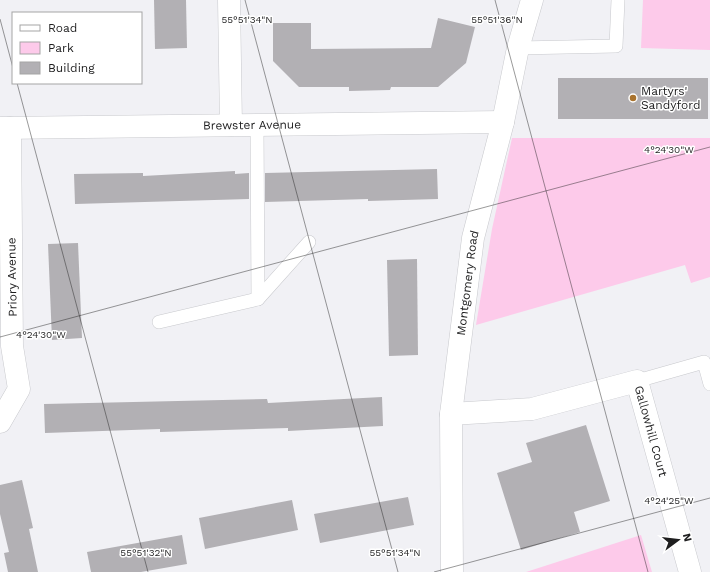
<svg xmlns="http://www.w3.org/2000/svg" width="710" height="572" font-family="'Work Sans',sans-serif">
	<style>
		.green { fill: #fdcaea }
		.building { fill: #b2b0b4 }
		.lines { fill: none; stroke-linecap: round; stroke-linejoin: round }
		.lane-casing { stroke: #c8c9cd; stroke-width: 14 }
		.street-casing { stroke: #c8c9cd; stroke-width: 23 }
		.lane { stroke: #fff; stroke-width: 13 }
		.street { stroke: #fff; stroke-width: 22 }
		.ticks { fill: none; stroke: #1e1e1f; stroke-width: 1; stroke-opacity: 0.45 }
		.poi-dot { fill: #a9732e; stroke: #fff; stroke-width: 1.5 }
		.labels { text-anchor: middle; stroke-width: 3; stroke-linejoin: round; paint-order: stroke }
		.poi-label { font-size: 12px; fill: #1e1e1f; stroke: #fff; text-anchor: start }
		.street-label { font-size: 12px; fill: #1e1e1f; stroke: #fff }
		.ticks-label { font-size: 10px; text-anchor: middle; fill: #1e1e1f; stroke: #fff; stroke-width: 3; stroke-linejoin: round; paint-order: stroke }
	</style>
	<rect width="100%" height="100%" fill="#f1f1f5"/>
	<g class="green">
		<polygon points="643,0 710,0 710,50 641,48"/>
		<polygon points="512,138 710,138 710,277 691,283 685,265 476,325 492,229"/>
		<polygon points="641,535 652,572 526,572"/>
	</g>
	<g class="building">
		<polygon points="154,0 186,0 187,48 155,49"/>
		<polygon points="438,18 475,27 466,63 438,87 391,87 390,90 349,91 349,87 299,87 273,61 273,23 311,23 311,49 431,48"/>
		<rect x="558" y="78" width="150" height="41"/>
		<polygon points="437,169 438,199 368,201 368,199 265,202 265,173"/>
		<polygon points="235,171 235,174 249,173 249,199 75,204 74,174 143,173 143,176"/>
		<polygon points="78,243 82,338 52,340 48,244"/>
		<polygon points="417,259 418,355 389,356 387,260"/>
		<polygon points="382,397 383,426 288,431 288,428 160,432 160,429 45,433 44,404 267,399 268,403"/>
		<polygon points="586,425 610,501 574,512 580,532 521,550 497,473 532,462 526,443"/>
		<polygon points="22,480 33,528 29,529 38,572 8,572 4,553 9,552 0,514 0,485"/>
		<polygon points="408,497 414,525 320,543 314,514"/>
		<polygon points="292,500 298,530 205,549 199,518"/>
		<polygon points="182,535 187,564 141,572 91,572 87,552"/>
	</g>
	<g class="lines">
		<g class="lane-casing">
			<g id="lane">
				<polyline points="518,48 616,46 618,0"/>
				<polyline points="257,125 258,299"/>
				<polyline points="159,322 258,299 309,242"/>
				<polyline points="637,381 704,362 710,384"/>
			</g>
		</g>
		<g class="street-casing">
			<g id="street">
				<polyline points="229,0 231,125"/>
				<path id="s1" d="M 0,128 L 503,122"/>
				<path id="s2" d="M 451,414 L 532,409 L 637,381 L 690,572"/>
				<polyline points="0,422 19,389 12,346 10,128"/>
				<path id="s3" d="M 452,572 L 451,414 L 473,238 L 503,122 L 518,48 L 532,0"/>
			</g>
		</g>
		<use href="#lane" class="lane"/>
		<use href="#street" class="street"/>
	</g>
	<path class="ticks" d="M 245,0 L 398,572M 495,0 L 648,572M 0,19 L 13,68M 17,83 L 148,572M 0,337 L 710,147M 434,572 L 710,498"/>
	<circle class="poi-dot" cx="633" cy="98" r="4"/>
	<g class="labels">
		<g class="poi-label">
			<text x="641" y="95">Martyrs'<tspan x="641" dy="14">Sandyford</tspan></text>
		</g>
		<g class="street-label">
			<text dy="4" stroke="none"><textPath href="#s1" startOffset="252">Brewster Avenue</textPath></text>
			<text transform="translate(12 277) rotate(-91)" y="4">Priory Avenue</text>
			<text dy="4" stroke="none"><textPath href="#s3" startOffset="290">Montgomery Road</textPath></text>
			<text dy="4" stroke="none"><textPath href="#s2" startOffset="242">Gallowhill Court</textPath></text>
		</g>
	</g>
	<g class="ticks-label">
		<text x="247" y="23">55°51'34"N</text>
		<text x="497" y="23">55°51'36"N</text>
		<text x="669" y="153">4°24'30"W</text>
		<text x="41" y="338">4°24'30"W</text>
		<text x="669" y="504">4°24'25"W</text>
		<text x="146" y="556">55°51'32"N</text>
		<text x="395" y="556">55°51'34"N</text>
	</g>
	<rect x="12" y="12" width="130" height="72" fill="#ffffff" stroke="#a5a5a5"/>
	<rect x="20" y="25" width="20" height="6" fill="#ffffff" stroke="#a5a5a5"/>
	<text x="48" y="32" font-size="12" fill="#1e1e1f">Road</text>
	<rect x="20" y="42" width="20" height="12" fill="#fdcaea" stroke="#a5a5a5"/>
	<text x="48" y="52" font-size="12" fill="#1e1e1f">Park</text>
	<rect x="20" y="62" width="20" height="12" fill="#b2b0b4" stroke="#a5a5a5"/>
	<text x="48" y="72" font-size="12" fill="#1e1e1f">Building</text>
	<g transform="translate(678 540) rotate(75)" stroke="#ffffff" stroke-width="3" paint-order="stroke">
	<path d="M0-3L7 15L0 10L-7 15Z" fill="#1e1e1f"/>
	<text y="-6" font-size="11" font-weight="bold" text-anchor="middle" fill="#1e1e1f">N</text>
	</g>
</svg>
